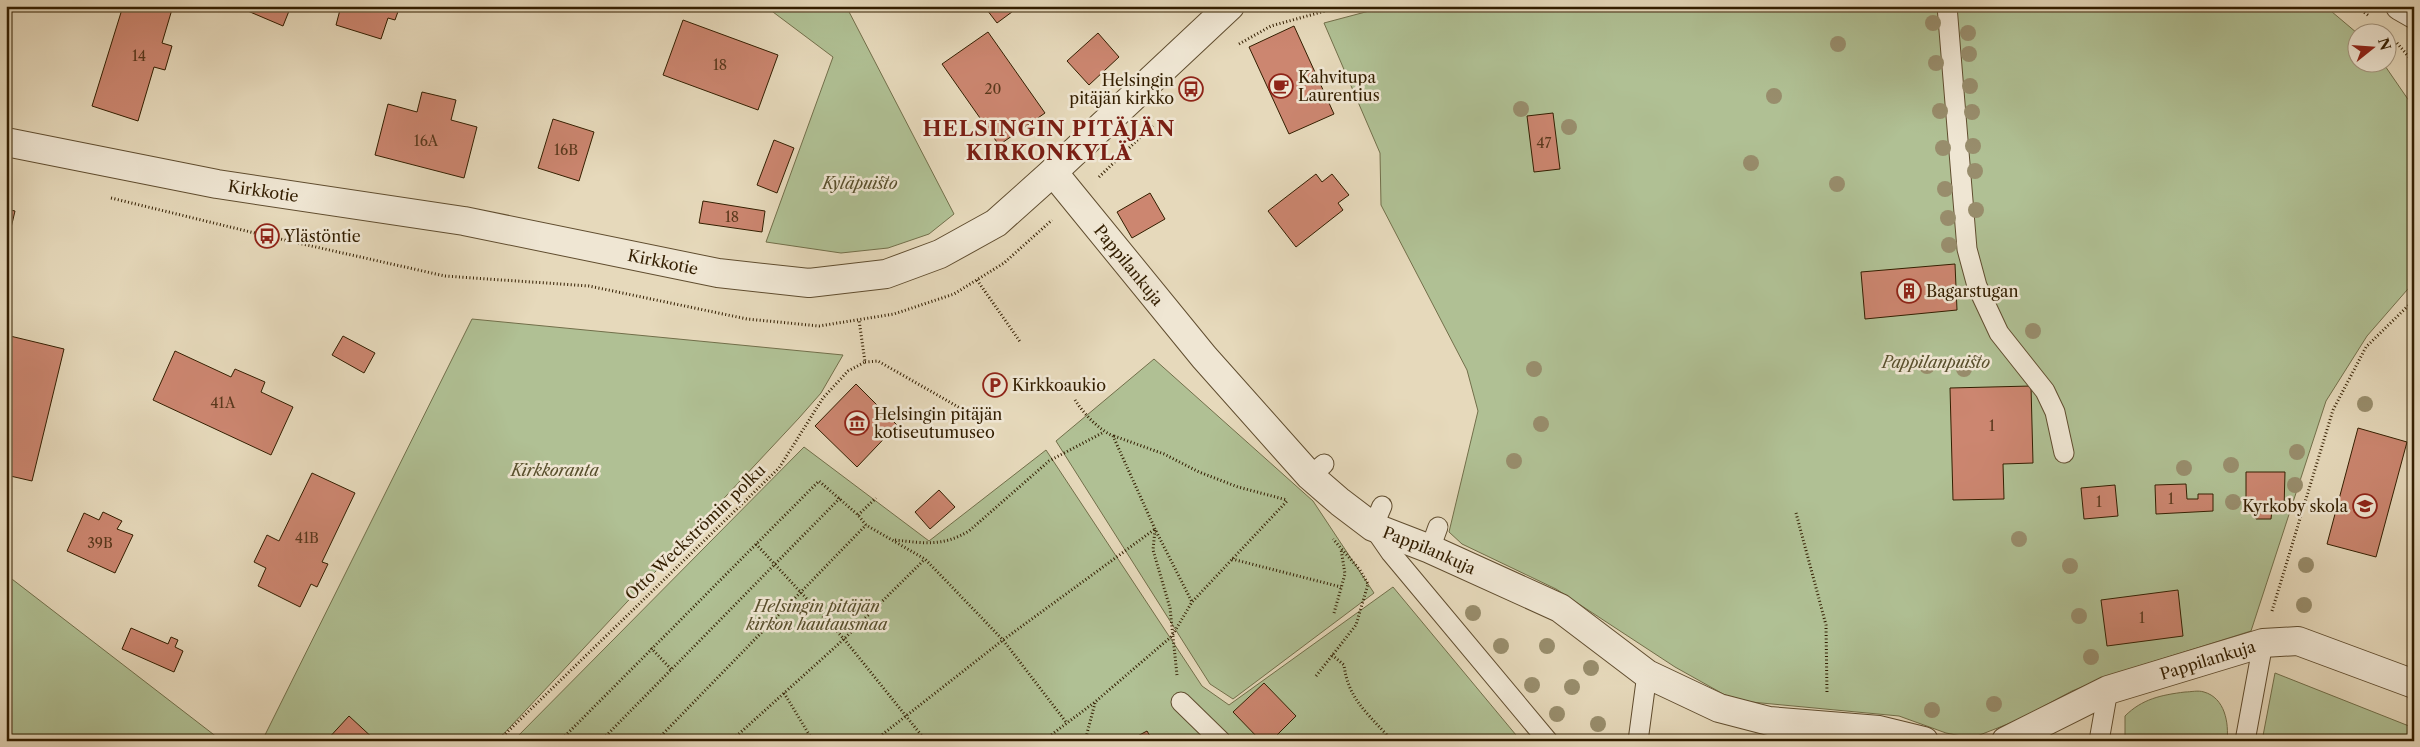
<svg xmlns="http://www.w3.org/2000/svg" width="2420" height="747" font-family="'Libre Caslon Text',serif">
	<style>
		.green { fill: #b0c094; stroke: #726f4a }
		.building { fill: #cc8670; stroke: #331e00 }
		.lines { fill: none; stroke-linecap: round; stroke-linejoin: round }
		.service-casing { stroke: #604d2f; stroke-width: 21 }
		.minor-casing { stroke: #604d2f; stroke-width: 30 }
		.tertiary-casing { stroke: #604d2f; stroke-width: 30 }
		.path { stroke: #331e00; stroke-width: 3; stroke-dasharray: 1 2.5; stroke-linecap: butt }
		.service { stroke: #efe6d3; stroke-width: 19 }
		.minor { stroke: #efe6d3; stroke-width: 28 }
		.tertiary { stroke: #efe6d3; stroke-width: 28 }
		.tree { fill: #988d6c }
		.labels { text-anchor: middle; stroke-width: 5; stroke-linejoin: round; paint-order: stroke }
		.number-label { font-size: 14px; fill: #59381c }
		.poi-label { font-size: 16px; fill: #331e00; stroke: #efe6d3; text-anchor: start }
		.park-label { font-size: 16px; font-style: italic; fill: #584f2c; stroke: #efe6d3 }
		.street-label { font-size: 16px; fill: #331e00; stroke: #efe6d3 }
		.district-label { font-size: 21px; font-weight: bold; letter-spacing: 1px; fill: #7a1f14; stroke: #efe6d3 }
	</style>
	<rect width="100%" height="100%" fill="#e6d9bb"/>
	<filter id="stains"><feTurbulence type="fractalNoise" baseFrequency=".004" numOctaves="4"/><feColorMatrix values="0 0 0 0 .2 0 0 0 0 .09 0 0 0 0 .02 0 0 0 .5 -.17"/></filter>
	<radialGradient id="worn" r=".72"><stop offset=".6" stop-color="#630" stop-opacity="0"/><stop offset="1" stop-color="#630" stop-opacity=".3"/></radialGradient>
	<g class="green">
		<polygon points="765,6 846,6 954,214 929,234 888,248 841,253 766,242 833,57"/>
		<polygon points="1388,6 2325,6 2357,33 2358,62 2383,63 2414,108 2414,282 2367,336 2326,401 2251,631 2117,673 2072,691 2018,720 1972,738 1946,733 1899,716 1751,702 1725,695 1675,667 1556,589 1462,544 1449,532 1478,411 1467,370 1381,205 1380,153 1324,23"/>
		<polygon points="472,319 843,355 821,393 799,418 497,741 262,741"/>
		<polygon points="1154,359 1313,501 1374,593 1233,699 1210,684 1056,441"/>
		<polygon points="804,447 929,541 1046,450 1202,686 1229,705 1393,587 1521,741 513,741"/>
		<polygon points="8,576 222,741 6,741"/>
		<polygon points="2275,673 2414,728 2414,741 2262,741"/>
		<path d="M 2185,692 C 2191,692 2198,690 2204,692 C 2225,698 2229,723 2227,741 L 2125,741 L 2125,716 C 2142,699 2161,695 2185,692 Z"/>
	</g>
	<g class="building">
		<polygon points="123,6 173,6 162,43 172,46 165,70 154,67 138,121 92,106"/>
		<polygon points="236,6 291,6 283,26"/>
		<polygon points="341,6 400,6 395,20 388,18 381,39 336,25"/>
		<polygon points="984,6 1020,6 997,23"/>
		<polygon points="683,20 778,55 758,110 663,75"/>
		<polygon points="1294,26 1334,114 1289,134 1249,47"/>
		<polygon points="988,32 1045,113 999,145 942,64"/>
		<polygon points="1098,33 1119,57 1089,85 1067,61"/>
		<polygon points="422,92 456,100 451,120 477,127 464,178 375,155 388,104 417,112"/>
		<polygon points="1553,113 1560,169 1534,172 1527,116"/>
		<polygon points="553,119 594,132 579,181 538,168"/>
		<polygon points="774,140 794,148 777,193 757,185"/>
		<polygon points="1316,174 1322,182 1332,174 1349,195 1338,203 1343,210 1296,247 1268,211"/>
		<polygon points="1150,193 1165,219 1132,238 1117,212"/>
		<polygon points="703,201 765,211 762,232 699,223"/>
		<polygon points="6,209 15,211 6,249"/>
		<polygon points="1955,264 1957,310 1865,319 1861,272"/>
		<polygon points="6,335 64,349 32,481 6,475"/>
		<polygon points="343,336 375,353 364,373 332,355"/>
		<polygon points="175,351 231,377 235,369 265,382 261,392 293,407 271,455 153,400"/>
		<polygon points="856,384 897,425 857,467 815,426"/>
		<polygon points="2031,386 2033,463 2003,464 2004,499 1953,500 1950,388"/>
		<polygon points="2358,428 2407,442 2376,557 2327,544"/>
		<polygon points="2246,472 2285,472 2284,510 2272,510 2271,519 2256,519 2255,510 2246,509"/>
		<polygon points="312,473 355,493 322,562 328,564 317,587 311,584 300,607 258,586 266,568 254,562 267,535 279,541"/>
		<polygon points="2186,484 2187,499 2198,499 2198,494 2213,494 2213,511 2156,514 2155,485"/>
		<polygon points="2115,485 2118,516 2084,519 2081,488"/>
		<polygon points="939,490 955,507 930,529 915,512"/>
		<polygon points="103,512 122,521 117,529 133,535 115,573 67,551 84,513 99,520"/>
		<polygon points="2178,590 2183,636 2107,646 2101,600"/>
		<polygon points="131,628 168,644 171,637 178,640 175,647 183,651 174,672 122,649"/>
		<polygon points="1264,683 1296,716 1271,741 1261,741 1233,712"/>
		<polygon points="349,716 376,741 326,741"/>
		<polygon points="1147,731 1153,741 1128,741"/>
	</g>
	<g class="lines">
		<g class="service-casing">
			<g id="service">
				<polyline points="1947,6 1967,249 1977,286 1999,333 2045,391 2055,412 2064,453"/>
				<polyline points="1310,476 1324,464"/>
				<polyline points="1382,506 1373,527 1391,553 1548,741"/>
				<polyline points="1430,549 1438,527"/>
				<polyline points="1181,702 1221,741"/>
				<polyline points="1638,741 1647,674"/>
				<polyline points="2099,741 2108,690"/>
				<polyline points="2245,741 2263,643"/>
			</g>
		</g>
		<g class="minor-casing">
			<g id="minor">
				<path id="s1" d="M 1053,172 L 1204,357 L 1310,476 L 1340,502 L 1373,527 L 1430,549 L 1560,608 L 1647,674 L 1719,708 L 1769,721 L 1879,730 L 1924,741"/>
				<path id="s2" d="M 2006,741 L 2108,690 L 2263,643 L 2298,641 L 2414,684"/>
			</g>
		</g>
		<g class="tertiary-casing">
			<g id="tertiary">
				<polyline points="2400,6 2414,14"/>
				<path id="s3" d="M 6,142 L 217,184 L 464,221 L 718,273 L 809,283 L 886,274 L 940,254 L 996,223 L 1053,172 L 1230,6"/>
			</g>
		</g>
		<g class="path">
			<polyline points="2356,6 2369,16"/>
			<polyline points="2397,43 2414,63"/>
			<polyline points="1239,44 1271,26 1343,6"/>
			<polyline points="1099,177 1154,124"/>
			<polyline points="111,198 267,236 445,276 589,286 747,319 819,326 894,314 954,294 1004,263 1052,220"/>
			<polyline points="977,280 1021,343"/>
			<polyline points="865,362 878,361 960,408"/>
			<path d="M 1075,400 C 1084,414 1098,429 1113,436 L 1155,529 L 1192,602"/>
			<polyline points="1114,436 1164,454 1199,472 1238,487 1287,500"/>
			<polyline points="1796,513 1826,625 1827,694"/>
			<polyline points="858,515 876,498"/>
			<polyline points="1155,530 1153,550 1170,608 1177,675"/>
			<path d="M 895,540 C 924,543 942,547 969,531 L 1049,461 L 1104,432"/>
			<polyline points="756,544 844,639 926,741"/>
			<polyline points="1232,559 1341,587"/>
			<polyline points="2272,611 2333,410 2366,347 2414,300"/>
			<polyline points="1334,613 1345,574 1341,549"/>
			<polyline points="651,648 671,669"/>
			<polyline points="2411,650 2414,641"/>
			<path d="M 1332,655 L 1344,665 C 1348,697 1365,711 1386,734 L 1387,741"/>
			<polyline points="1316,676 1356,625 1368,584 1360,570 1333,539"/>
			<polyline points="784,693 813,741"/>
			<polyline points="498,741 779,468 823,398 848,371 865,362 859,320"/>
			<polyline points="560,741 819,481 858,515 866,525 925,559 1003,640 1066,722"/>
			<polyline points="601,741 840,498"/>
			<polyline points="656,741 866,525"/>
			<polyline points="731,741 844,639 925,559"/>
			<polyline points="874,741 1003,640 1155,529"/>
			<polyline points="1043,741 1095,702 1172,636 1192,602 1287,501"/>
			<polyline points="1085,741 1095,703"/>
		</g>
		<use href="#service" class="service"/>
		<use href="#minor" class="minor"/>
		<use href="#tertiary" class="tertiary"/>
	</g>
	<g class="tree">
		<circle cx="1933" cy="23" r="8"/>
		<circle cx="1968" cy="33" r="8"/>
		<circle cx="1838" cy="44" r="8"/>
		<circle cx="1969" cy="54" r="8"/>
		<circle cx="1936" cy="63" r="8"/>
		<circle cx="1970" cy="86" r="8"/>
		<circle cx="1774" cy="96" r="8"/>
		<circle cx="1521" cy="109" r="8"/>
		<circle cx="1940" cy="111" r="8"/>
		<circle cx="1972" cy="112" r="8"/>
		<circle cx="1569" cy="127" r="8"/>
		<circle cx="1973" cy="146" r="8"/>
		<circle cx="1943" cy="148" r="8"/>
		<circle cx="1751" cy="163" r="8"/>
		<circle cx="1975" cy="171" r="8"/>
		<circle cx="1837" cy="184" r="8"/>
		<circle cx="1945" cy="189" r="8"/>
		<circle cx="1976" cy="210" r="8"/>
		<circle cx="1948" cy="218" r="8"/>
		<circle cx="1949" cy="245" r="8"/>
		<circle cx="2033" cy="331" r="8"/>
		<circle cx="1927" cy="366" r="8"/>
		<circle cx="1534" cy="369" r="8"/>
		<circle cx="1964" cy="369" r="8"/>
		<circle cx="2365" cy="404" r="8"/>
		<circle cx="1541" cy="424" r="8"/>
		<circle cx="2297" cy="452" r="8"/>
		<circle cx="1514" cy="461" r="8"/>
		<circle cx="2231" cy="465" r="8"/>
		<circle cx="2184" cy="468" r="8"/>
		<circle cx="2295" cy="485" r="8"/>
		<circle cx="2233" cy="502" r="8"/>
		<circle cx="2019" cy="539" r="8"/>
		<circle cx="2306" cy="565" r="8"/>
		<circle cx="2070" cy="566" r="8"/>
		<circle cx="2304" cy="605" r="8"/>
		<circle cx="1473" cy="613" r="8"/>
		<circle cx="2079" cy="616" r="8"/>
		<circle cx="1501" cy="646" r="8"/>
		<circle cx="1547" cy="646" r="8"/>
		<circle cx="2091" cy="657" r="8"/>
		<circle cx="1591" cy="668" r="8"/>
		<circle cx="1532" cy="685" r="8"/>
		<circle cx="1572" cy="687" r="8"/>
		<circle cx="1994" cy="704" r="8"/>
		<circle cx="1932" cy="710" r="8"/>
		<circle cx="1557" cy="714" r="8"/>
		<circle cx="1598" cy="724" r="8"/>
	</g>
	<defs>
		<g id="cafe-ring" transform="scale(1.25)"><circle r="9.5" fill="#efe6d3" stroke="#8f2418" stroke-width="1.5"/><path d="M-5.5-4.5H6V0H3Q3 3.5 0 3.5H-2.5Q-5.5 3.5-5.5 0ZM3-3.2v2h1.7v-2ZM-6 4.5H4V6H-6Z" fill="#8f2418"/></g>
		<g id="bus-ring" transform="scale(1.25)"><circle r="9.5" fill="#efe6d3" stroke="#8f2418" stroke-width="1.5"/><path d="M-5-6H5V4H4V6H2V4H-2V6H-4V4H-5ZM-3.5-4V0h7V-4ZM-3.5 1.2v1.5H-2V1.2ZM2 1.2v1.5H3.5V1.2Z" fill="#8f2418"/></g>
		<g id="building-ring" transform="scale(1.25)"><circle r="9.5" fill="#efe6d3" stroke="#8f2418" stroke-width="1.5"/><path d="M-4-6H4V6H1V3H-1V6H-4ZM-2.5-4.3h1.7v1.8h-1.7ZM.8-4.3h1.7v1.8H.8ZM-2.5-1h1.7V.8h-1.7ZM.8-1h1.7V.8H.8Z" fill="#8f2418"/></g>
		<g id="parking-ring" transform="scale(1.25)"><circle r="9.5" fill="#efe6d3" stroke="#8f2418" stroke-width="1.5"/><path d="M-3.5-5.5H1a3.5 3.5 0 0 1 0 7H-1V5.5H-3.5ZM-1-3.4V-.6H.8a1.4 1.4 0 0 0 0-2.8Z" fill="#8f2418"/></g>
		<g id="museum-ring" transform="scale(1.25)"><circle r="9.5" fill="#efe6d3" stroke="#8f2418" stroke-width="1.5"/><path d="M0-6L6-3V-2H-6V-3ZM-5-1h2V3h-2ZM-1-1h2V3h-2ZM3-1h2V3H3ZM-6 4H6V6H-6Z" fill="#8f2418"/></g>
		<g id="school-ring" transform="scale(1.25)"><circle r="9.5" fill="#efe6d3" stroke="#8f2418" stroke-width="1.5"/><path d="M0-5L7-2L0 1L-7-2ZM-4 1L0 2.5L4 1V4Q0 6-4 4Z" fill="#8f2418"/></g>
	</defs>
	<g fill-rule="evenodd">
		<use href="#cafe-ring" x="1281" y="86"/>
		<use href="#bus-ring" x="1191" y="89"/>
		<use href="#bus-ring" x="267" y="236"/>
		<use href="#building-ring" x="1909" y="291"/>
		<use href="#parking-ring" x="995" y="385"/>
		<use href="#museum-ring" x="857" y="423"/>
		<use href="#school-ring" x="2365" y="506"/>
	</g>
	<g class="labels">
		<g class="number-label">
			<text x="139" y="61">14</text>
			<text x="720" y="70">18</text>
			<text x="993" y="94">20</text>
			<text x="426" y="146">16A</text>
			<text x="1544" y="148">47</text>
			<text x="566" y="155">16B</text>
			<text x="732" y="222">18</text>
			<text x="223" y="408">41A</text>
			<text x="1992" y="431">1</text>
			<text x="2171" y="504">1</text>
			<text x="2099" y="507">1</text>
			<text x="307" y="543">41B</text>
			<text x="100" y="548">39B</text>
			<text x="2142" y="623">1</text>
		</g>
		<g class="poi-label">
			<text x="1298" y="83">Kahvitupa<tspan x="1298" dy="18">Laurentius</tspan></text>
			<text x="1174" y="86" text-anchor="end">Helsingin<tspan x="1174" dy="18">pitäjän kirkko</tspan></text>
			<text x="284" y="242">Ylästöntie</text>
			<text x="1926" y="297">Bagarstugan</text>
			<text x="1012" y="391">Kirkkoaukio</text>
			<text x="874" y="420">Helsingin pitäjän<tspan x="874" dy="18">kotiseutumuseo</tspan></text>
			<text x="2348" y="512" text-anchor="end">Kyrkoby skola</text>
		</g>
		<g class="park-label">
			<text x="860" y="189">Kyläpuisto</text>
			<text x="1936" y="368">Pappilanpuisto</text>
			<text x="555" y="476">Kirkkoranta</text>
			<text x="817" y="612">Helsingin pitäjän<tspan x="817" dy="18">kirkon hautausmaa</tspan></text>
		</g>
		<g class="street-label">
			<text dy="6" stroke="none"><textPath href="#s3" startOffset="262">Kirkkotie</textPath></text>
			<text dy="6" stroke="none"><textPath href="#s3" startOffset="668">Kirkkotie</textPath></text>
			<text dy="6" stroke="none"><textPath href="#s1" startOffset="120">Pappilankuja</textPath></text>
			<text transform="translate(695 532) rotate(-44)" y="6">Otto Weckströmin polku</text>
			<text dy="6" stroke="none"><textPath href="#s1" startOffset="540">Pappilankuja</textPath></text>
			<text dy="6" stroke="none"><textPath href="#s2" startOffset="218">Pappilankuja</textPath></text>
		</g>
		<g class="district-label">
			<text x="1049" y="136">HELSINGIN PITÄJÄN<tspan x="1049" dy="24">KIRKONKYLÄ</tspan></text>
		</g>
	</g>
	<rect width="2420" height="747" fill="none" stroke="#e6d9bb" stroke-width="25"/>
	<rect x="8" y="8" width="2405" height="732" fill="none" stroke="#331e00" stroke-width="2.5"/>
	<rect x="12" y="12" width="2395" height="722" fill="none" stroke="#331e00"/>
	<g transform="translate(2372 48) rotate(73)"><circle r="24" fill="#efe6d3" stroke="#a4967f"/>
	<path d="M0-4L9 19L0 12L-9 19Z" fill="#8f2418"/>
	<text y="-8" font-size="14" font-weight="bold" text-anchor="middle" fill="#331e00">N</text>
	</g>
	<rect width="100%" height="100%" filter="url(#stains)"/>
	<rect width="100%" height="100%" fill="url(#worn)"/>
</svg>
